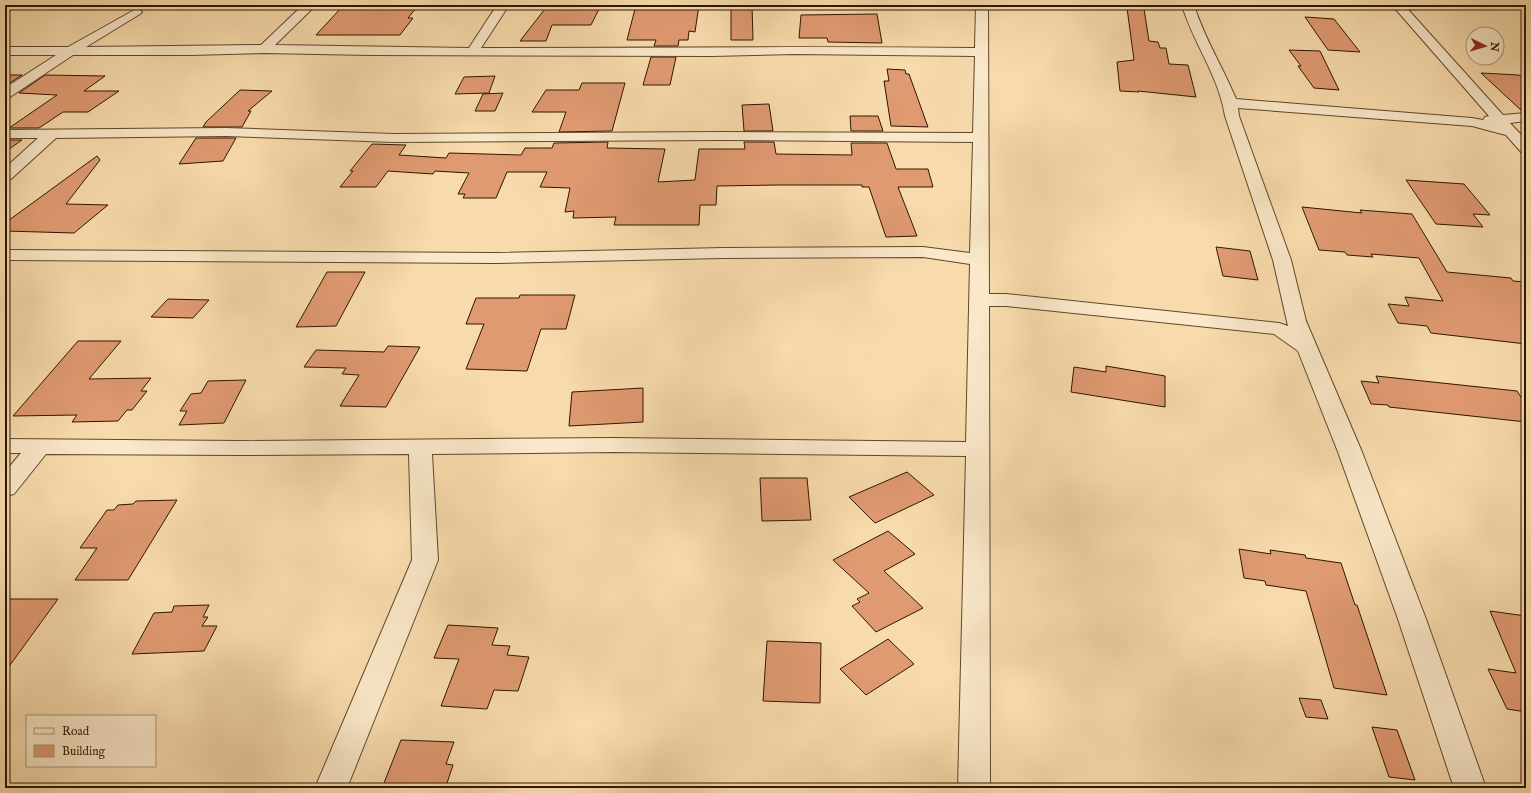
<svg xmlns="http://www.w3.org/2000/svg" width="1531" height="793" font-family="'IM FELL English',serif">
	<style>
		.building { fill: #e09a72; stroke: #2e1600 }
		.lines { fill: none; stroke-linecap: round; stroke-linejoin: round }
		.minor-casing { stroke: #60472b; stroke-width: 2 }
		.minor { fill: #fae8c9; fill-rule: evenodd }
	</style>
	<rect width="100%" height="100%" fill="#f8dbac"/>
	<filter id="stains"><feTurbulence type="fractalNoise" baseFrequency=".005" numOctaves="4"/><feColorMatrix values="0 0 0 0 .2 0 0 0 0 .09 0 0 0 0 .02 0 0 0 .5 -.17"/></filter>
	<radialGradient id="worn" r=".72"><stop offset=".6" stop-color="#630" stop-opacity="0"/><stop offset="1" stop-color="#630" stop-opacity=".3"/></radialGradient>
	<g class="building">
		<polygon points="548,5 601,5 591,25 552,25 546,41 520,41"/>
		<polygon points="636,5 699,5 695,32 689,31 688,40 679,40 678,46 654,46 656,40 627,40"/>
		<polygon points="731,5 752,5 753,40 731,40"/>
		<polygon points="342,7 405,7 404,8 416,8 408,18 413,18 400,35 316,35"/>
		<polygon points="1127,8 1144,9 1149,41 1158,42 1160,48 1166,48 1169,64 1188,65 1196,97 1138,91 1139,92 1120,91 1117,62 1134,60"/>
		<polygon points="877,14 882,43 828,42 827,38 799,38 801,15"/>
		<polygon points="1305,17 1334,19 1360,52 1328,50"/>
		<polygon points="1289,50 1320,51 1339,90 1314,88 1298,66 1301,66"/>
		<polygon points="651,57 676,57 670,85 643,85"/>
		<polygon points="887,69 905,70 906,74 909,74 928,127 891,126 884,81 889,81"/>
		<polygon points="1481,73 1519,75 1526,81 1526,112 1523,112"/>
		<polygon points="5,75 22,75 5,86"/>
		<polygon points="45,75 105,76 84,91 119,91 88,112 63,112 39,128 9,128 57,95 19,93"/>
		<polygon points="495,76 489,93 455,94 464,77"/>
		<polygon points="582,83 625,83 612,131 559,132 566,112 532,112 546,90 579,90"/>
		<polygon points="240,90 272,91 248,111 251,111 242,127 203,127 206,122"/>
		<polygon points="503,93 495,111 475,111 483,94"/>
		<polygon points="769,104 773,131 744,131 742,105"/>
		<polygon points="850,116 878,116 883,131 851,131"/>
		<polygon points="196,138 236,138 223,161 179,164"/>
		<polygon points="5,140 22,140 5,152"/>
		<polygon points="608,142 607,148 665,149 658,182 695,180 699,149 745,149 744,142 774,142 776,154 852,155 851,143 887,143 896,169 928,169 933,187 898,187 917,236 886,237 869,187 862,187 862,185 778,185 717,186 716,205 700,205 699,225 614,225 616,217 573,218 574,211 565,212 570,188 540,187 547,172 507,172 496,198 463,198 465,194 458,194 469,173 435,171 433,174 388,171 376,187 340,187 353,171 350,171 372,144 406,145 399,155 446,158 449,153 521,155 525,148 552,148 554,143"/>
		<polygon points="97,156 100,160 66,204 108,205 74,233 5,231 5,223"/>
		<polygon points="1406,180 1464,184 1490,215 1473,214 1483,227 1436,224"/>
		<polygon points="1302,207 1362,213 1360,210 1412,214 1447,272 1511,278 1513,281 1526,282 1526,344 1431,333 1427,326 1398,323 1388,304 1409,306 1405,297 1443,301 1419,258 1371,254 1373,257 1347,255 1345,252 1319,250"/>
		<polygon points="1216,247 1250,251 1258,280 1223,276"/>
		<polygon points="327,272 365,272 336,326 296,327"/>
		<polygon points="520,295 575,295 566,329 541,329 527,371 466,369 484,324 466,324 476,298 519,298"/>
		<polygon points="168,299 209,300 193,318 151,317"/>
		<polygon points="78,341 121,341 89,379 151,378 141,391 147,391 132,410 127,410 118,421 72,422 77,415 13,416"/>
		<polygon points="388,346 420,347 386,407 340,406 359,375 342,374 346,368 304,367 316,350 384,352"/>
		<polygon points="1106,366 1165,376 1165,407 1071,392 1074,367 1106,372"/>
		<polygon points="1376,376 1517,391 1526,405 1526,422 1389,407 1388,405 1371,404 1361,381 1379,383"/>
		<polygon points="246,380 224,423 179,425 187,411 180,411 191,394 201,393 208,381"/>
		<polygon points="643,388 643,422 569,426 572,392"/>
		<polygon points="907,472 934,495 875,523 849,497"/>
		<polygon points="760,478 807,478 811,520 762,521"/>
		<polygon points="177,500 128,580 75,580 97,548 80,548 107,510 114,510 118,505 133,504 136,501"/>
		<polygon points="888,531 915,554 884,571 923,608 876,632 852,606 860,602 857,599 869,593 833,560"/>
		<polygon points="1239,549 1271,554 1270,550 1305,555 1306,558 1341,563 1355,605 1357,605 1387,695 1334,688 1306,591 1266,585 1265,581 1244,578"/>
		<polygon points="5,599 58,599 5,672"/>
		<polygon points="209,605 203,617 208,617 202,626 217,626 204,651 132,654 154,613 172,612 174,606"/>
		<polygon points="1490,611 1526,616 1526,712 1507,709 1488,669 1516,673"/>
		<polygon points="448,625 498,628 492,645 510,646 507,655 529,657 518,691 494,690 487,709 441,706 459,659 434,658"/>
		<polygon points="888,639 914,664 866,695 840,669"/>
		<polygon points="767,641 821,643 820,703 763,701"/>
		<polygon points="1299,698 1321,700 1328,719 1306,717"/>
		<polygon points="1372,727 1397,730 1415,780 1389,777"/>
		<polygon points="401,740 454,742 446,764 453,765 446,786 439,786 439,788 382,788"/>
	</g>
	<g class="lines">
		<g class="minor-casing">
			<path id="minor" d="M 303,5 L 316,5 L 275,45 L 469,48 L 497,5 L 509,5 L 481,48 C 646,48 811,46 975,48 L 976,5 L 988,5 L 989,294 L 1006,294 L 1279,323 L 1288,326 L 1273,260 L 1225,116 C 1219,76 1193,43 1182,5 L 1194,5 C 1204,38 1223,67 1236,99 L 1472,118 L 1483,120 L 1485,117 L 1489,116 L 1392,5 L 1404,5 L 1503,115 L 1526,113 L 1526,121 L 1510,123 L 1526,140 L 1526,154 L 1521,152 L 1506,135 L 1472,126 L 1238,108 L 1239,116 L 1291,260 L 1306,321 L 1362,452 L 1426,619 L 1486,788 L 1454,788 L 1398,619 L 1338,452 L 1298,351 L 1274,334 L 1006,306 L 989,306 L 990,788 L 958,788 L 966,456 L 614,452 L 432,454 L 438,560 L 347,788 L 315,788 L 412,560 L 409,454 L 239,455 L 46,454 L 14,494 L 5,496 L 5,472 L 21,453 L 5,453 L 5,439 L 239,441 L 614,438 L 966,442 L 970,264 L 923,257 L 723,258 L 495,263 L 5,260 L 5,250 L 495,253 L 723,248 L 923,247 L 970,253 L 973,142 L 724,140 L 394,142 L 226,136 L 56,138 L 11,179 L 5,181 L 5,168 L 38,138 L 5,138 L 5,130 L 226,128 L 394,134 L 724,132 L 973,133 L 975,56 L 795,54 L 712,56 L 370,55 L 264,53 L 191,55 L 73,55 L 10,97 L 5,98 L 5,88 L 56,55 L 5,55 L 5,47 L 68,47 L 136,9 L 140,10 L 142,12 L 140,14 L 86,47 L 261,45 Z"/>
		</g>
		<use href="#minor" class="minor"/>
	</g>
	<rect width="1531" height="793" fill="none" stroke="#f8dbac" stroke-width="20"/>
	<rect x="6" y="6" width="1519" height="781" fill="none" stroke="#2e1600" stroke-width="2"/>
	<rect x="10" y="10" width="1511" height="773" fill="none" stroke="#2e1600"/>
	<rect x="26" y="715" width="130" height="52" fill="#fae8c9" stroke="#a89479"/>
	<rect x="34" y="728" width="20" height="6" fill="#fae8c9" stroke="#a89479"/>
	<text x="62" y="735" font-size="12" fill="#2e1600">Road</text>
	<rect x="34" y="745" width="20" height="12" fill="#e09a72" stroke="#a89479"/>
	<text x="62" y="755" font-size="12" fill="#2e1600">Building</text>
	<g transform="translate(1485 46) rotate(95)"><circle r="19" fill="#fae8c9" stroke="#a89479"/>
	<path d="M0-3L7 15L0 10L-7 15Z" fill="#8f2418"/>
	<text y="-6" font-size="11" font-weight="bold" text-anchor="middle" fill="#2e1600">N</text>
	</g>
	<rect width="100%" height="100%" filter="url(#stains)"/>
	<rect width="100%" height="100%" fill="url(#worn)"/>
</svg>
